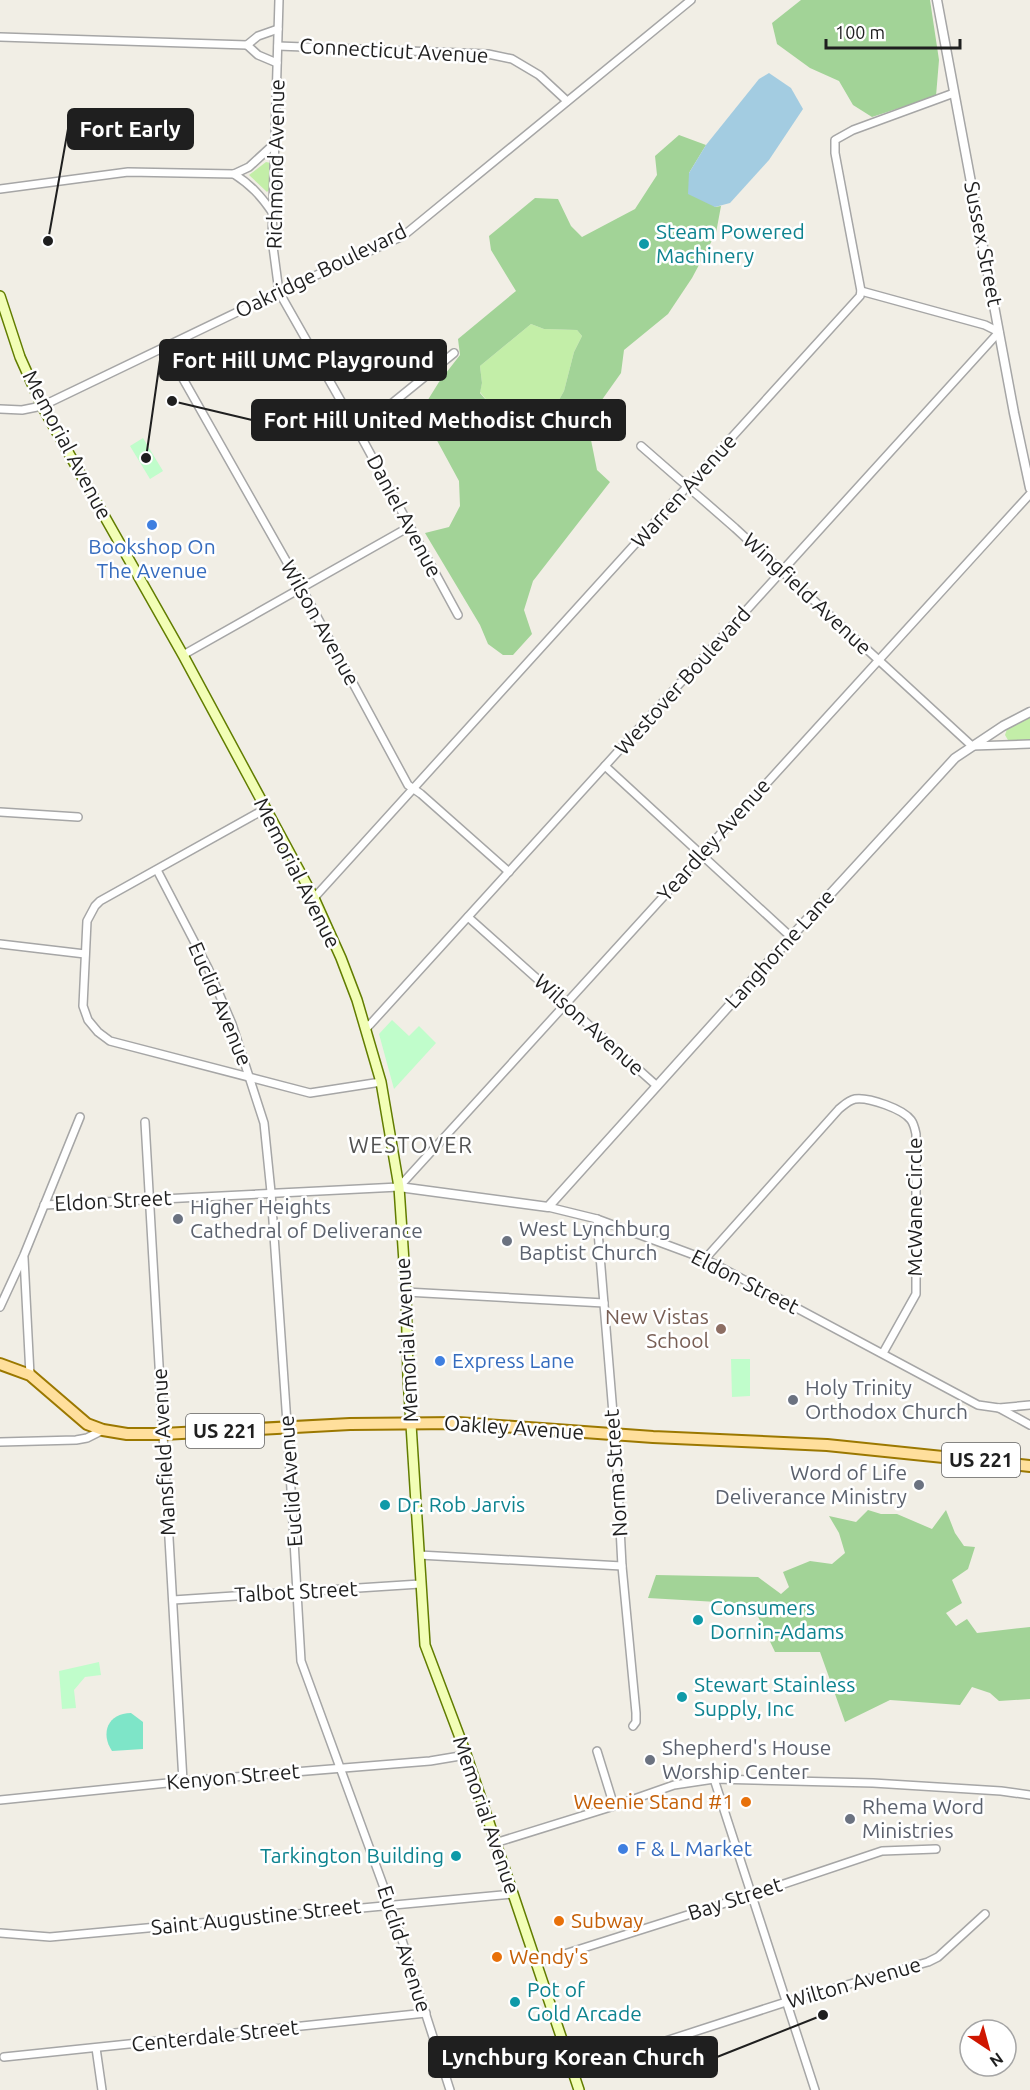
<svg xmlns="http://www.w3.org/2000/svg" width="1030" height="2090" font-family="Ubuntu,sans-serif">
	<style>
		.grass { fill: #c3eea8 }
		.forest { fill: #a2d397; fill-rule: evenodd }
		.park { fill: #c0fdcb }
		.pitch { fill: #7ee5c8 }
		.water { fill: #a3cce1 }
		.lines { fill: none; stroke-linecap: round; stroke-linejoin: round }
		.minor-casing { stroke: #a6a6a6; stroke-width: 10 }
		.tertiary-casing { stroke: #a6a6a6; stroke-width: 11 }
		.secondary-casing { stroke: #627d00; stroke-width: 12 }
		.primary-casing { stroke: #9b7800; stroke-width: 14 }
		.minor { stroke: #fff; stroke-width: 7 }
		.tertiary { stroke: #fff; stroke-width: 8 }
		.secondary { stroke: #f2feb6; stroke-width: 9 }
		.primary { stroke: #ffdf9c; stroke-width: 10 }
		.culture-dot { fill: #0f9aa8; stroke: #fff; stroke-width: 2 }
		.shop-dot { fill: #3f7fe0; stroke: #fff; stroke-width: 2 }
		.worship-dot { fill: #6b7280; stroke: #fff; stroke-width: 2 }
		.education-dot { fill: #8d6e63; stroke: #fff; stroke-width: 2 }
		.food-dot { fill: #e8710a; stroke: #fff; stroke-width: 2 }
		.labels { text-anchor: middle; stroke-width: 5; stroke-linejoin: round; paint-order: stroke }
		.shield { fill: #fff; stroke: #626262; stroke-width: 1.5 }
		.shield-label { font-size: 20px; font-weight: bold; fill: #1f1f1f }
		.street-label { font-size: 21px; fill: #1f1f1f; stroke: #fff }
		.culture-label { font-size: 21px; fill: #0d838f; stroke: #fff; text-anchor: start }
		.shop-label { font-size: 21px; fill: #366cbe; stroke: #fff; text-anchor: start }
		.worship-label { font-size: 21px; fill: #5b616d; stroke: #fff; text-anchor: start }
		.education-label { font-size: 21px; fill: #785e54; stroke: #fff; text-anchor: end }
		.food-label { font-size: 21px; fill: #c56008; stroke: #fff; text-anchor: start }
		.neighbourhood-label { font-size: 22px; letter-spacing: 1.5px; fill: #525252; stroke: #fff }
		.leader { fill: none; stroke: #1f1f1f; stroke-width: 2 }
		.callout-dot { fill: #1f1f1f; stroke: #fff; stroke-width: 2 }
		.callout { fill: #1f1f1f; stroke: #1f1f1f; stroke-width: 2 }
		.callout-label { font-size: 22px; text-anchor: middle; font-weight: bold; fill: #fff }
	</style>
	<rect width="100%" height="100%" fill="#f1eee5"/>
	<g class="grass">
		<polygon points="266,162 271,163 269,190 267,192 249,175"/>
		<polygon points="531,324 544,329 577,330 582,336 574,352 564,391 555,407 542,417 530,433 506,435 492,407 480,392 482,383 480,366"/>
		<polygon points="1030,717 1030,740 1008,740 1005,735 1007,729"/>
	</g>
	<g class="forest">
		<polygon points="801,0 930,0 939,60 936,96 872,117 853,105 839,81 810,68 777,44 772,23"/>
		<path d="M 679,135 L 706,145 L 689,173 L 715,207 L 721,206 L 716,233 L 692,278 L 668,314 L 624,350 L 621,373 L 599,404 L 591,440 L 597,470 L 610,482 L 533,581 L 524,610 L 532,634 L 513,655 L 503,655 L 488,644 L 480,625 L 425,533 L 449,527 L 460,506 L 459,481 L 421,411 L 439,382 L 460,355 L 458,339 L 516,291 L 491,250 L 489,236 L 535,198 L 558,199 L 571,226 L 582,237 L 635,209 L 657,175 L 655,156 ZM 531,324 L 544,329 L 577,330 L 582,336 L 574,352 L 564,391 L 555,407 L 542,417 L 530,433 L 518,428 L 505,435 L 492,407 L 480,393 L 482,383 L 480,366 Z"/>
		<polygon points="868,1510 881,1514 897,1514 932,1529 946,1510 955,1533 964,1546 975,1547 968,1569 952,1580 962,1603 946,1613 956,1626 967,1619 977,1633 1030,1627 1030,1699 999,1701 990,1693 972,1687 960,1705 890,1700 845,1722 820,1652 775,1652 752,1604 648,1598 656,1575 758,1577 781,1594 789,1587 783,1572 810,1561 832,1564 845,1553 839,1533 829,1516 856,1522"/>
	</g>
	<g class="park">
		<polygon points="143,438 163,471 150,479 130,446"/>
		<polygon points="392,1020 409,1036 419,1026 436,1043 394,1089 379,1034"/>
		<polygon points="731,1359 750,1359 750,1396 732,1397"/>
		<polygon points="99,1662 101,1675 85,1677 74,1690 76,1708 62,1709 59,1671"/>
	</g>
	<path class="pitch" d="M 131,1713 L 143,1722 L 143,1749 L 112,1751 C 100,1733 108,1713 131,1713 Z"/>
	<polygon class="water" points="769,73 791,88 803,109 769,160 730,203 715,207 688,194 689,173 706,145 759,79"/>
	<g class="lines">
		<g class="minor-casing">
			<g id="minor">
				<polyline points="279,0 272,239 279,292 358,431 458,615"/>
				<polyline points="0,37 247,45 258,36 278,29"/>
				<polyline points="247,45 258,55 277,63"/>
				<polyline points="278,46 488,54 512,59 539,75 567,101"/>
				<path d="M 234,174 C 251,185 261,196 272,212"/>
				<polyline points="0,189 128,172 234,174 249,167 274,144"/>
				<polyline points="165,347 301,587 408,785 421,794 509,872"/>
				<polyline points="0,409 22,410 42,406 279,292 403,236 691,0"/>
				<polyline points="358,431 454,353"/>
				<polyline points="641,446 735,528 972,746 1030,744"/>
				<polyline points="183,655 409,527"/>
				<polyline points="605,766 791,937"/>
				<polyline points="265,809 100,901 95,906 87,921 83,1006 88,1020 98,1032 110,1041 310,1093 381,1082"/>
				<polyline points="0,812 78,817"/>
				<polyline points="157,870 208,968 232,1024 264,1123 271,1192 288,1438 301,1661 394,1915 450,2090"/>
				<polyline points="314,898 860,296 861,291 835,153 835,140 853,130 954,93"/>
				<polyline points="468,917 657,1086"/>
				<polyline points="0,944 85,954"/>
				<polyline points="366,1029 999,332 985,325 861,291"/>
				<polyline points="145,1122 183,1781"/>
				<polyline points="44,1205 399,1187 1030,494"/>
				<polyline points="548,1207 597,1219 705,1259 978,1405 999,1408 1030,1405"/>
				<polyline points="597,1219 616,1450 622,1566 636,1713 636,1722 633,1726"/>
				<polyline points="24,1258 30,1375"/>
				<path d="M 705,1259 L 839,1109 C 844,1105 849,1100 855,1099 C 869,1097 903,1109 911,1120 C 914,1124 915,1129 916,1134 L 916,1294 L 883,1353"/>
				<polyline points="406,1292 604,1303"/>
				<polyline points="0,1307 24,1255 80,1117"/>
				<polyline points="999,1408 1030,1425"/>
				<polyline points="0,1442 76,1440 87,1438 103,1430"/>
				<polyline points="419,1555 622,1566"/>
				<polyline points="173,1600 420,1584"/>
				<polyline points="597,1751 614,1806"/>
				<polyline points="714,1779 815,2090"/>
				<polyline points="0,1800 197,1780 430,1761 466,1755"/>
				<polyline points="495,1843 614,1806 674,1785 714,1779 873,1783 1001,1791 1030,1795"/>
				<polyline points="0,1933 50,1937 513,1894"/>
				<polyline points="536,1963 757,1893 882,1851 936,1849"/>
				<polyline points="96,2048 102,2090"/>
				<polyline points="4,2057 426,2013"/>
				<polyline points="573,2071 786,2002 928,1962 938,1957 985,1914"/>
			</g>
		</g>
		<g class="tertiary-casing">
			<g id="tertiary">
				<polyline points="937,0 1014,413 1030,488"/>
				<polyline points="399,1187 548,1207 791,937 955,758 1003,726 1030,712"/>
			</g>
		</g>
		<g class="secondary-casing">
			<polyline id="secondary" points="0,296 20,357 42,406 183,655 314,898 341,958 357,1000 381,1082 399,1187 406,1292 408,1377 425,1645 465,1751 579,2090"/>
		</g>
		<g class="primary-casing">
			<polyline id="primary" points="0,1364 30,1375 87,1424 103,1430 127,1434 163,1434 350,1424 458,1423 653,1437 827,1445 1030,1466"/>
		</g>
		<use href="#minor" class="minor"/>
		<use href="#tertiary" class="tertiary"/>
		<use href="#secondary" class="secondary"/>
		<use href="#primary" class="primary"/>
	</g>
	<g class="culture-dot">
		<circle cx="644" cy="244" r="6"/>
		<circle cx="385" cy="1505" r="6"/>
		<circle cx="698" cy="1620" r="6"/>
		<circle cx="682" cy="1697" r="6"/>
		<circle cx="456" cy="1856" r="6"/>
		<circle cx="515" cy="2002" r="6"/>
	</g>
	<g class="shop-dot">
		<circle cx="152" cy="525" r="6"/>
		<circle cx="440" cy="1361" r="6"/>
		<circle cx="623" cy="1849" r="6"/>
	</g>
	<g class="worship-dot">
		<circle cx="178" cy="1219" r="6"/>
		<circle cx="507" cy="1241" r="6"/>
		<circle cx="793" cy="1400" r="6"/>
		<circle cx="919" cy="1485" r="6"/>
		<circle cx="650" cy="1760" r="6"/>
		<circle cx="850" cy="1819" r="6"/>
	</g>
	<circle class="education-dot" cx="721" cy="1329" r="6"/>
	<g class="food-dot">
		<circle cx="746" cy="1802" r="6"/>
		<circle cx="559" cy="1921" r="6"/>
		<circle cx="497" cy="1957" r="6"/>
	</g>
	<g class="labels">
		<g class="shield">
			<rect x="186" y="1414" width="78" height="34" rx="4.5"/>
			<rect x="942" y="1443" width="78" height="34" rx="4.5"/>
		</g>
		<g class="shield-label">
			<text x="225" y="1438">US 221</text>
			<text x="981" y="1467">US 221</text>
		</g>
		<g class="street-label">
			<text transform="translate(394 51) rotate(3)" y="7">Connecticut Avenue</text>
			<text transform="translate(276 164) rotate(-89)" y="7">Richmond Avenue</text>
			<text transform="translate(983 244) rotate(79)" y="7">Sussex Street</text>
			<text transform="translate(321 271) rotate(-26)" y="7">Oakridge Boulevard</text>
			<text transform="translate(67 445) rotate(62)" y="7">Memorial Avenue</text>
			<text transform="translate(684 491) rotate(-48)" y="7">Warren Avenue</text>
			<text transform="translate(404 516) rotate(62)" y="7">Daniel Avenue</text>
			<text transform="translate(807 594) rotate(43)" y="7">Wingfield Avenue</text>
			<text transform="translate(320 623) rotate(61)" y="7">Wilson Avenue</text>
			<text transform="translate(683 681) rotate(-48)" y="7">Westover Boulevard</text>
			<text transform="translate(714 840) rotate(-48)" y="7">Yeardley Avenue</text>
			<text transform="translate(297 873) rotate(63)" y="7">Memorial Avenue</text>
			<text transform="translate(780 949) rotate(-48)" y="7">Langhorne Lane</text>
			<text transform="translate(220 1004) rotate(67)" y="7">Euclid Avenue</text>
			<text transform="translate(589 1025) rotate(42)" y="7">Wilson Avenue</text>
			<text transform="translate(113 1201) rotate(-3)" y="7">Eldon Street</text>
			<text transform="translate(915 1207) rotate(-90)" y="7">McWane Circle</text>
			<text transform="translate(745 1282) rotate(27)" y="7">Eldon Street</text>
			<text transform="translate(407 1340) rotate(-93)" y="7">Memorial Avenue</text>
			<text transform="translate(514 1428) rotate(4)" y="7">Oakley Avenue</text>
			<text transform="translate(164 1452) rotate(-93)" y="7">Mansfield Avenue</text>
			<text transform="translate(616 1473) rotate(-94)" y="7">Norma Street</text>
			<text transform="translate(291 1481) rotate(-94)" y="7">Euclid Avenue</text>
			<text transform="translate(296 1592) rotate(-3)" y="7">Talbot Street</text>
			<text transform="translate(233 1777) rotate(-5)" y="7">Kenyon Street</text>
			<text transform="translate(486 1815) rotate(71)" y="7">Memorial Avenue</text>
			<text transform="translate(735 1899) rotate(-18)" y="7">Bay Street</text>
			<text transform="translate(256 1917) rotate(-6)" y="7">Saint Augustine Street</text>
			<text transform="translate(404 1949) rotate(72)" y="7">Euclid Avenue</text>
			<text transform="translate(854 1983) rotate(-16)" y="7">Wilton Avenue</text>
			<text transform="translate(215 2036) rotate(-6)" y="7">Centerdale Street</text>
		</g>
		<g class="culture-label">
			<text x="656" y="239">Steam Powered<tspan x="656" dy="24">Machinery</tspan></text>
			<text x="397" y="1512">Dr. Rob Jarvis</text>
			<text x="710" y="1615">Consumers<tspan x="710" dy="24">Dornin-Adams</tspan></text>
			<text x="694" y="1692">Stewart Stainless<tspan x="694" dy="24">Supply, Inc</tspan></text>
			<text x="444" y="1863" text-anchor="end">Tarkington Building</text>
			<text x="527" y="1997">Pot of<tspan x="527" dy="24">Gold Arcade</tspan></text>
		</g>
		<g class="shop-label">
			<text x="152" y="554" text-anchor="middle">Bookshop On<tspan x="152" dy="24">The Avenue</tspan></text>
			<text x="452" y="1368">Express Lane</text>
			<text x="635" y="1856">F &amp; L Market</text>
		</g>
		<g class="worship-label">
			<text x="190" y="1214">Higher Heights<tspan x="190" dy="24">Cathedral of Deliverance</tspan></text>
			<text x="519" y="1236">West Lynchburg<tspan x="519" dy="24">Baptist Church</tspan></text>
			<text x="805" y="1395">Holy Trinity<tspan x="805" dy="24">Orthodox Church</tspan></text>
			<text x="907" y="1480" text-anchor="end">Word of Life<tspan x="907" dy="24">Deliverance Ministry</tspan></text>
			<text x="662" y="1755">Shepherd's House<tspan x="662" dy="24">Worship Center</tspan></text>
			<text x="862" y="1814">Rhema Word<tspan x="862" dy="24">Ministries</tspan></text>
		</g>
		<g class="education-label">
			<text x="709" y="1324">New Vistas<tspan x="709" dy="24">School</tspan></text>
		</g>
		<g class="food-label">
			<text x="734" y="1809" text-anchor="end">Weenie Stand #1</text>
			<text x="571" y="1928">Subway</text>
			<text x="509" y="1964">Wendy's</text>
		</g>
		<g class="neighbourhood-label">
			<text x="411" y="1153">WESTOVER</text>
		</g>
	</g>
	<path class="leader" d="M48 241L68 129M146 458L160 360M172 401L252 420M823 2015L717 2057"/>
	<g class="callout-dot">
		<circle cx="48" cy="241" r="6"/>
		<circle cx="146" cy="458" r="6"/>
		<circle cx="172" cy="401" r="6"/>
		<circle cx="823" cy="2015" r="6"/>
	</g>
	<g class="callout">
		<rect x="68" y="109" width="125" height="40" rx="6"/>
		<rect x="160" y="340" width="286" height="40" rx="6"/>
		<rect x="252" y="400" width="373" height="40" rx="6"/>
		<rect x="429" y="2037" width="288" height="40" rx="6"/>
	</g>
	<g class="callout-label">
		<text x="130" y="137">Fort Early</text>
		<text x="303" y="368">Fort Hill UMC Playground</text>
		<text x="438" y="428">Fort Hill United Methodist Church</text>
		<text x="573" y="2065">Lynchburg Korean Church</text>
	</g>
	<g transform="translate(988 2048) rotate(144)"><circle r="28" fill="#ffffff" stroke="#a5a5a5" stroke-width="1.5"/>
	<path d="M0-4.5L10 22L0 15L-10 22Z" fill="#cf1600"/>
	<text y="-9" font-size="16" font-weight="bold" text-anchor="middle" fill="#1f1f1f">N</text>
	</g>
	<path d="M826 39v9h134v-9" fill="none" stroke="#1f1f1f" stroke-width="3"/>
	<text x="835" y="39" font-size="18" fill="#1f1f1f" stroke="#ffffff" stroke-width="4.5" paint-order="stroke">100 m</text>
</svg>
